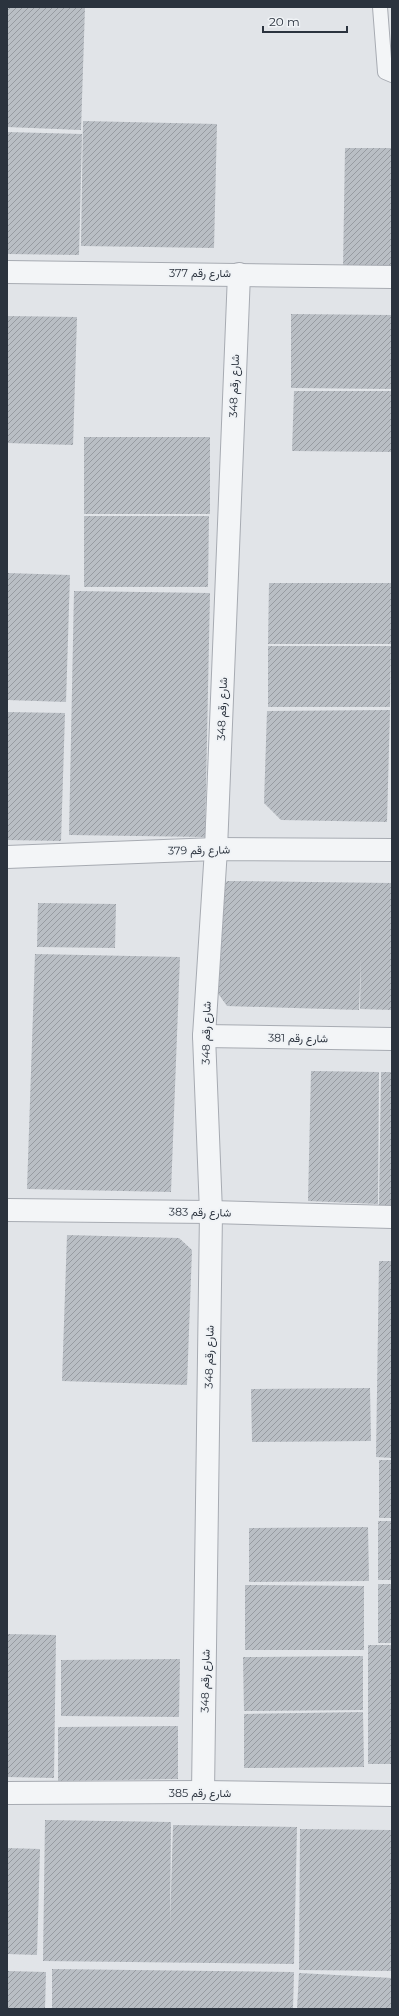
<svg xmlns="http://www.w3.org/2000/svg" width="399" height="2016" font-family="Montserrat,Vazirmatn,sans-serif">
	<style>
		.building { fill: url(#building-hatch) }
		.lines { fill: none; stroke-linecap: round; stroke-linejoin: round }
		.lane-casing { stroke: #a7abb2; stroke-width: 16 }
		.street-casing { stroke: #a7abb2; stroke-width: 24 }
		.lane { stroke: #f3f5f7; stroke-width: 14 }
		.street { stroke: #f3f5f7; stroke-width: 22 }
		.labels { text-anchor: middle; stroke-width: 4; stroke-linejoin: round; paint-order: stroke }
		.street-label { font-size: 11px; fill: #2b333e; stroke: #f0f3f6 }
	</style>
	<defs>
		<pattern id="building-hatch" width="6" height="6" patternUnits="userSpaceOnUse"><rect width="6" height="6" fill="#b9bec4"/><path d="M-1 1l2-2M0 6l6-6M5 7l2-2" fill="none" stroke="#979ba1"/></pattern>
	</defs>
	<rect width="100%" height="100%" fill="#e1e4e8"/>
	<g class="building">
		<polygon points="7,7 85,7 81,130 7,127"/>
		<polygon points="83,121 217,124 214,248 81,246"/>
		<polygon points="7,132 82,134 79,255 7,254"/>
		<polygon points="345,148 392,148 392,270 343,270"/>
		<polygon points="291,314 392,315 392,389 291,388"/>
		<polygon points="7,316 77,317 73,445 7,443"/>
		<polygon points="294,391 392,391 392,452 292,451"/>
		<rect x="84" y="437" width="126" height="77"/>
		<polygon points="84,516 209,516 208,587 84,587"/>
		<polygon points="7,573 70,575 66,702 7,700"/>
		<polygon points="269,583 391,583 391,644 268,644"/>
		<polygon points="74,591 210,593 205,837 69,835"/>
		<polygon points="268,646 391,646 390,707 268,707"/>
		<polygon points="390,710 387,822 281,820 264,803 267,711"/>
		<polygon points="7,712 65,713 61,841 7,840"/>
		<polygon points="227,881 392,883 392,1010 360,1009 361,958 359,1010 227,1006 217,992 219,891"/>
		<polygon points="38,903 116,904 115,948 37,947"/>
		<polygon points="35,954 180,957 171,1192 27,1189"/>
		<polygon points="311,1071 379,1072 378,1204 308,1201"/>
		<polygon points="381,1072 392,1072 392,1207 379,1207"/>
		<polygon points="67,1235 179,1238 192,1250 187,1385 62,1381"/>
		<polygon points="379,1261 392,1261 392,1458 376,1457"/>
		<polygon points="370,1388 371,1441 252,1442 251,1389"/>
		<rect x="379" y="1460" width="13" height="58"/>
		<rect x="378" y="1521" width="14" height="59"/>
		<polygon points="368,1527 369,1581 249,1582 249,1528"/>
		<rect x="378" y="1584" width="14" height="59"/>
		<polygon points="245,1585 364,1586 364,1650 245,1650"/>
		<polygon points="7,1634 56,1635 54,1778 7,1777"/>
		<rect x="368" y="1645" width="24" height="119"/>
		<polygon points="363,1656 363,1710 244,1711 243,1657"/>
		<polygon points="180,1659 179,1717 61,1716 61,1660"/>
		<polygon points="363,1712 364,1767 244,1768 244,1714"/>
		<polygon points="178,1726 178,1779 58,1781 58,1727"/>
		<polygon points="45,1820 171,1822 170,1927 173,1825 297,1827 294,1964 43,1961"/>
		<polygon points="300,1829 392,1830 392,1971 299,1970"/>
		<polygon points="7,1848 40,1849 37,1955 7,1954"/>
		<polygon points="52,1969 294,1972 293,2009 52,2009"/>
		<polygon points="7,1971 46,1972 45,2009 7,2009"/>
		<polygon points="299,1973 392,1978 392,2009 297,2009"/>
	</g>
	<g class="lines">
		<g class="lane-casing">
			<polyline id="lane" points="380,7 385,72 392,75"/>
		</g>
		<g class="street-casing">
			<g id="street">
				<polyline points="7,272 392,277"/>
				<polyline points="7,857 216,849 392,850"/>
				<polyline points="204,1036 392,1039"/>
				<polyline points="7,1210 211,1212 392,1217"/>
				<polyline points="203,1792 211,1212 204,1036 216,849 239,274"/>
				<polyline points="7,1793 203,1792 392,1795"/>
			</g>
		</g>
		<use href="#lane" class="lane"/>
		<use href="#street" class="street"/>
	</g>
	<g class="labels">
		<g class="street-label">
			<text x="200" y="277">شارع رقم 377</text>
			<text transform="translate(234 386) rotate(-88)" y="4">شارع رقم 348</text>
			<text transform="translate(222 709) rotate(-88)" y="4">شارع رقم 348</text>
			<text transform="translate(199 850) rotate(-1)" y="4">شارع رقم 379</text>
			<text transform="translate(206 1033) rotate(-89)" y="4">شارع رقم 348</text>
			<text transform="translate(298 1038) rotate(1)" y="4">شارع رقم 381</text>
			<text transform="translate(200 1212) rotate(1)" y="4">شارع رقم 383</text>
			<text transform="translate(209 1357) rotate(-89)" y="4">شارع رقم 348</text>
			<text transform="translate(205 1681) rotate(-89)" y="4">شارع رقم 348</text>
			<text x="200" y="1797">شارع رقم 385</text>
		</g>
	</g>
	<rect width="399" height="2016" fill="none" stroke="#2b333e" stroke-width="16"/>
	<path d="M263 26v6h84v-6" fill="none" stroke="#2b333e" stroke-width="2"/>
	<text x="269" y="26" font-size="12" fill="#2b333e" stroke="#f0f3f6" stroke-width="3" paint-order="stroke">20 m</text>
</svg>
